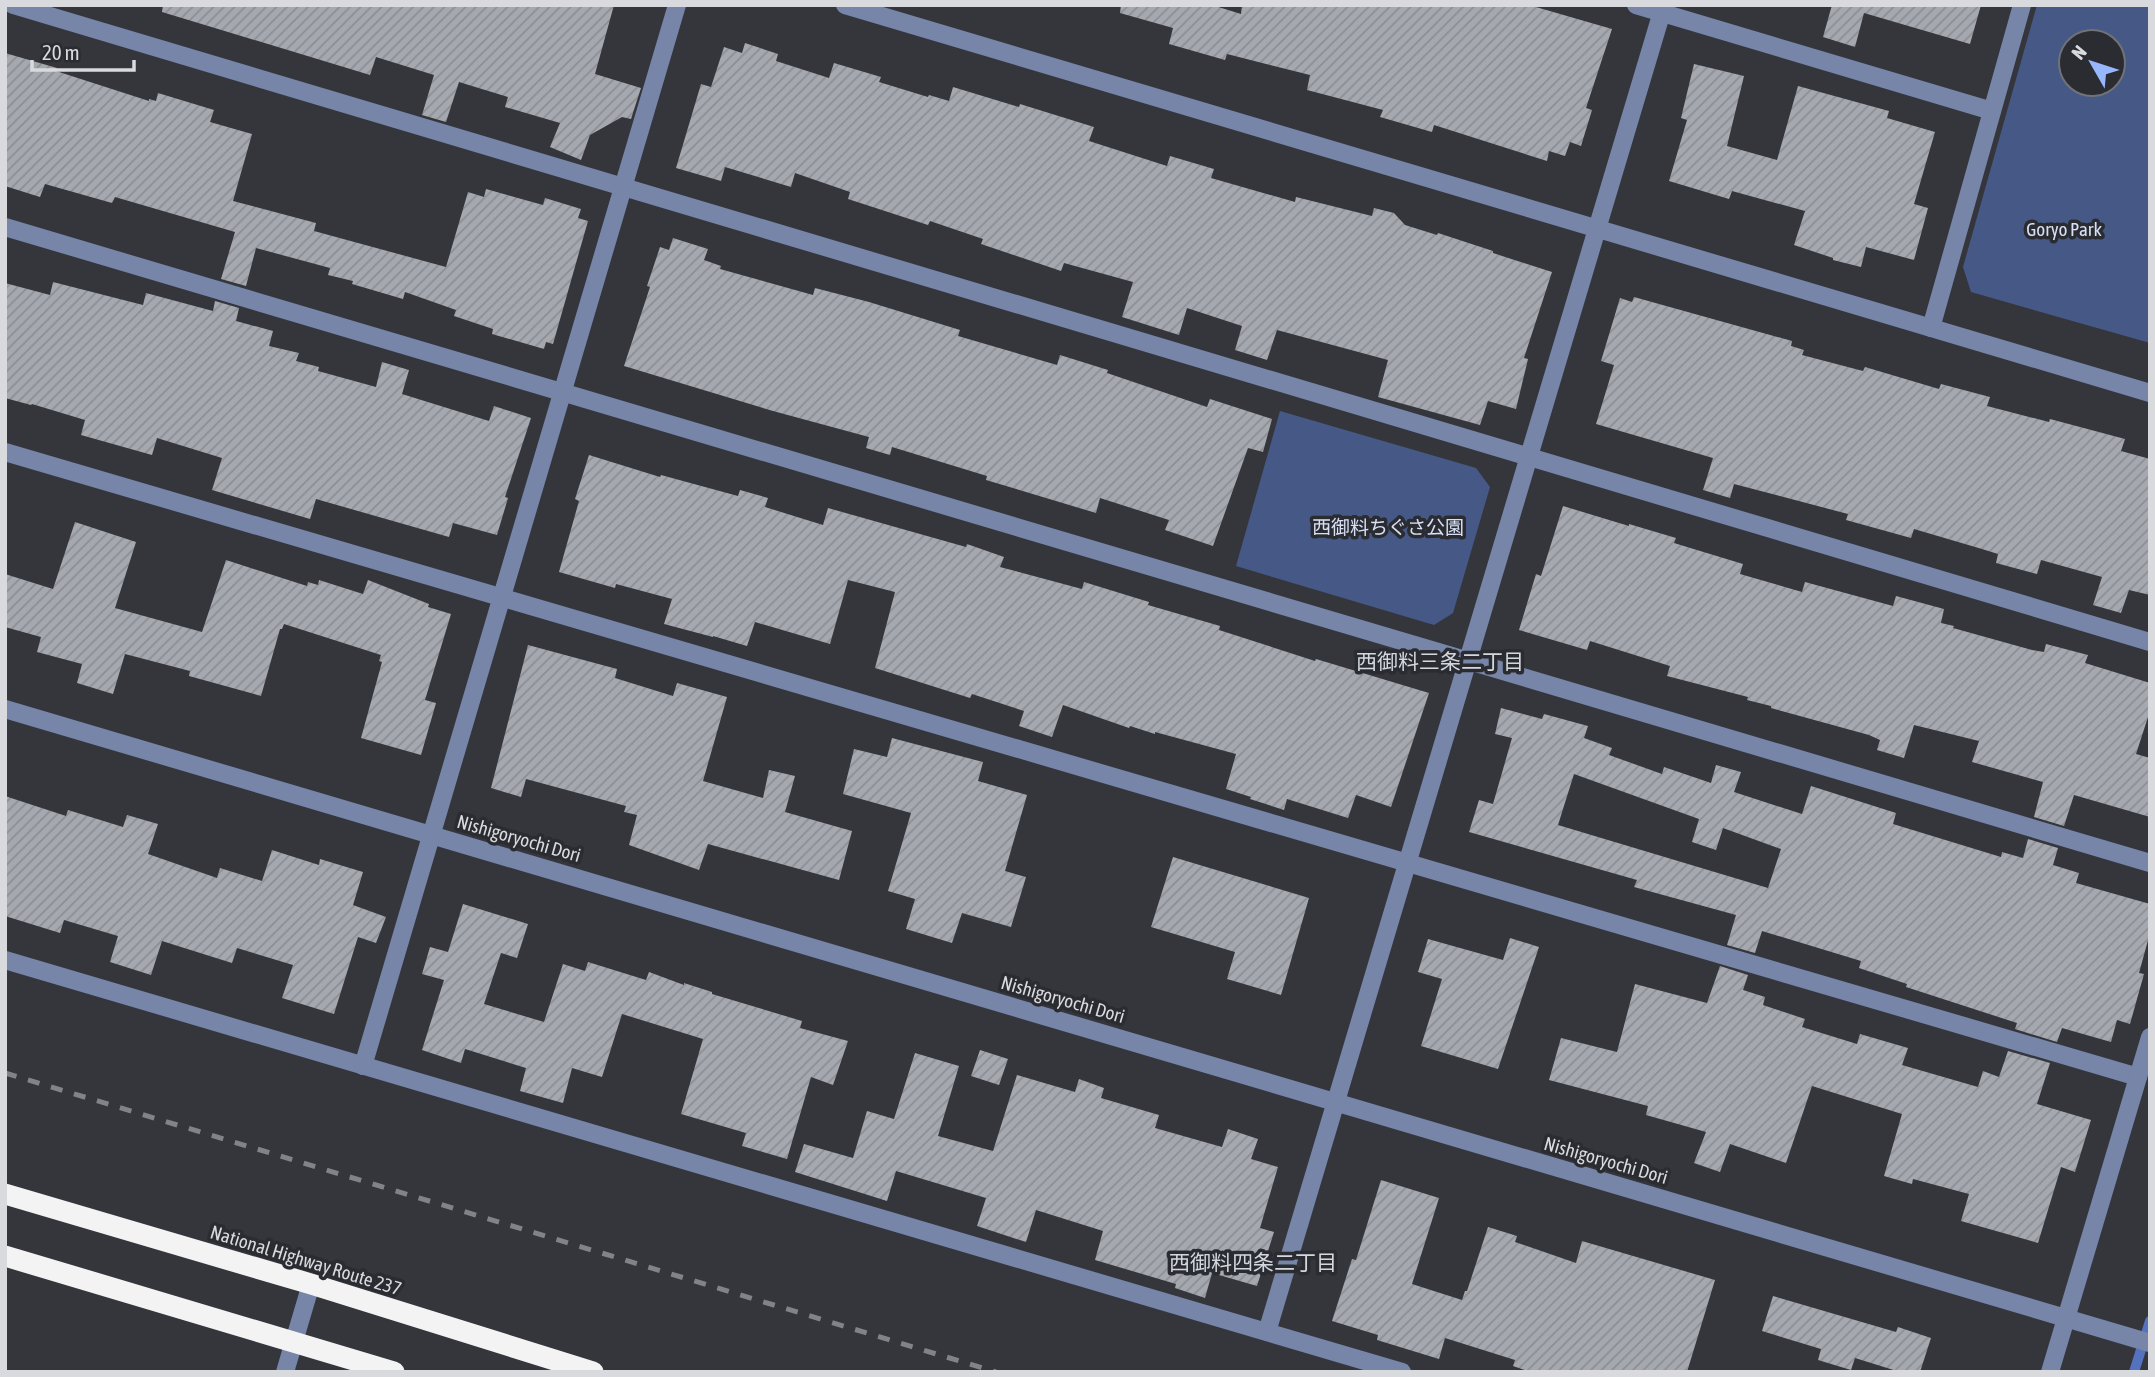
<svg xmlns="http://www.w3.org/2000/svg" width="2155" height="1377" font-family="'Asap Condensed','Noto Sans JP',sans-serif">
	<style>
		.park { fill: #465986; fill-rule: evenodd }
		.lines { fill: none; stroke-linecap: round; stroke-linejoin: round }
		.stream { stroke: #5572be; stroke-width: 10 }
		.building { fill: url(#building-hatch); fill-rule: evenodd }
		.minor { stroke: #7685a8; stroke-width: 18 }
		.highway { stroke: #f3f3f3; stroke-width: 21 }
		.rail { stroke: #818388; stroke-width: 5; stroke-dasharray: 12 12; stroke-linecap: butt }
		.labels { text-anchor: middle; stroke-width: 7; stroke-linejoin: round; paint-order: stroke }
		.park-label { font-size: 19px; fill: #d7e0f5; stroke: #2a2c32 }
		.street-label { font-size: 19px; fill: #d9dade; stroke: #2a2c32 }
		.neighbourhood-label { font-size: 21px; fill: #d3d7de; stroke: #2a2c32 }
	</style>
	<defs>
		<pattern id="building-hatch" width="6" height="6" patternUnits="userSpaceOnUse" patternTransform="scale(1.75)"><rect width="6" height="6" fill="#a5a8af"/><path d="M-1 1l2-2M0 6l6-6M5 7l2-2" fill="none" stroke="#8c8e94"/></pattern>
	</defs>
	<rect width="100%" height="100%" fill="#34363c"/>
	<g class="park">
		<path d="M 2037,5 L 2150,5 L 2150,343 L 1971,292 L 1963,267 ZM 2071,42 L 2113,42 L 2113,84 L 2071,84 Z"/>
		<polygon points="1280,411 1476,468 1490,487 1453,613 1434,625 1236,566"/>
	</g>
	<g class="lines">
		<polyline class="stream" points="2134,1372 2150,1321"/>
	</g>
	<g class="building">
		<polygon points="163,5 614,5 595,74 641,88 631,119 622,117 590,135 581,160 550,147 560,123 505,107 508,97 459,82 446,122 422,115 434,75 376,57 370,75 162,12"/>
		<polygon points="1121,5 1212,5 1241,14 1242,5 1529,5 1612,29 1586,108 1592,110 1581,146 1570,142 1565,156 1549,151 1547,161 1434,125 1432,132 1380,117 1383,110 1307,90 1310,75 1227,54 1225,60 1169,44 1173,28 1120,13"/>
		<polygon points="1832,5 1981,5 1970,44 1864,13 1855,47 1823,37"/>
		<polygon points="745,43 778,54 776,61 829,78 834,63 881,77 879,82 928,97 929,95 949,101 953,87 1019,107 1020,104 1094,127 1089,141 1167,166 1170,156 1214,169 1211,178 1295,202 1296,197 1372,216 1374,208 1394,213 1405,225 1437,235 1438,233 1493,251 1493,253 1552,272 1524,358 1528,359 1516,409 1488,401 1480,425 1378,397 1388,360 1277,330 1267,360 1235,350 1242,326 1187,308 1179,335 1122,317 1133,282 1064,263 1061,271 981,244 983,239 930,221 928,225 848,199 850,192 795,173 791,187 725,167 721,181 676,168 701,84 711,87 724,47 742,53"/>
		<polygon points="5,53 57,68 56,71 149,101 149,99 156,101 158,93 214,110 210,122 252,134 233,201 316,223 314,231 446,267 468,192 484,197 486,189 543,205 545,198 581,209 578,218 588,221 553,344 546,342 544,349 492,334 493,329 454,316 456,310 405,292 403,299 352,284 353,281 328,275 330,268 256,248 246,286 221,279 235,232 115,197 112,203 45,184 40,197 5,186"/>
		<polygon points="1694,64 1744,76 1727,146 1777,160 1798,86 1889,111 1887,118 1935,132 1914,204 1928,208 1914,260 1866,247 1861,267 1833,260 1833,258 1794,245 1805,211 1732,191 1729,199 1669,181 1687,120 1681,118"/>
		<polygon points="673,238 708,249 704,260 721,266 720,269 813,295 815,288 869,302 960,330 958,336 1057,365 1060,355 1108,370 1107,373 1207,407 1210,399 1272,419 1263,452 1248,448 1213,546 1165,530 1169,520 1100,498 1096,513 986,480 987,476 892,447 890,455 866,448 869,437 773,411 624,366 650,287 647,286 660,247 669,250"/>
		<polygon points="53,282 143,305 146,293 213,311 215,301 239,308 236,321 273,331 269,346 299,353 296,361 319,367 318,371 376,387 382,362 409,370 402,394 489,421 494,406 531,418 505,497 508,498 497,535 453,523 449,537 316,499 310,519 212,490 222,458 157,438 152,455 81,435 85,420 32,404 31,405 5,398 5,283 50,295"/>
		<polygon points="1634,297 1792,341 1791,346 1804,350 1802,355 1863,371 1865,367 1939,389 1941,384 1990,397 1987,406 2049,422 2050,419 2125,439 2121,451 2150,459 2150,595 2129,590 2121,613 2093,605 2102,577 2041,560 2037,574 1996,563 1998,554 1982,549 1914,529 1911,538 1846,520 1848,514 1734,484 1730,498 1703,490 1713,458 1596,424 1614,365 1601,361 1620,298 1632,302"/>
		<polygon points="589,455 660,477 661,475 738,496 740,490 768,498 765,507 823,525 828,508 966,547 967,544 1004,557 1000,567 1082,589 1084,582 1149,602 1148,605 1220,626 1219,630 1315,661 1316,659 1429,693 1391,807 1356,795 1348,818 1287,799 1284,810 1250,799 1251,797 1226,789 1236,754 1155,732 1155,734 1130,726 1129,728 1063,705 1052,737 1019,726 1024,711 972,694 970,698 875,668 895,592 848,580 830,644 755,622 747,646 713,636 713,637 664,624 672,599 616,584 615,588 559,572 579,501 575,499"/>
		<polygon points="1563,506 1629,526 1629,524 1676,538 1674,543 1743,564 1740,574 1802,592 1805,582 1893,606 1896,596 1944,609 1941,623 1954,626 1953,628 2032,650 2044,652 2046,644 2088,655 2085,663 2150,683 2150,711 2136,754 2150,758 2150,817 2074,795 2064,826 2034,817 2043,782 1972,762 1979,741 1914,725 1904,758 1877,750 1880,740 1869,735 1771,708 1771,706 1747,700 1748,697 1667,676 1670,666 1590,641 1587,650 1519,630 1536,574 1541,576"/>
		<polygon points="75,522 136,542 115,608 202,632 226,560 307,586 308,582 318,585 319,580 363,594 368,580 429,604 428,607 451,614 425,700 436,703 421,755 361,738 382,662 379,661 381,655 284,624 282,629 280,629 261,696 189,676 190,671 125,654 113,694 77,683 82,664 37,652 41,637 5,627 5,574 53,589"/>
		<polygon points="528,645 617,669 615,678 673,696 677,683 727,697 703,781 763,798 769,770 795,776 785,812 852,831 839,880 708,844 699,870 629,845 637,815 624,812 626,806 526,779 521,797 491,788"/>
		<path d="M 1501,708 L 1542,719 L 1544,714 L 1588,726 L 1584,738 L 1612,748 L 1609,755 L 1662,774 L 1664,767 L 1711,783 L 1716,765 L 1741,772 L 1734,792 L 1802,814 L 1811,786 L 1896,813 L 1893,824 L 2001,857 L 2002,852 L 2023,858 L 2028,839 L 2058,848 L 2053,865 L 2079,873 L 2076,883 L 2150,904 L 2150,933 L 2139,973 L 2144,974 L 2130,1024 L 2117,1020 L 2111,1042 L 2062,1028 L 2057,1042 L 2015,1029 L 2017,1023 L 1906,987 L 1907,984 L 1859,968 L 1861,961 L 1762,931 L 1755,953 L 1727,945 L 1736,915 L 1634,887 L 1637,880 L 1469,832 L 1479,800 L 1493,804 L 1512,738 L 1495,734 ZM 1574,774 L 1699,819 L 1692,842 L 1716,850 L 1723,828 L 1781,849 L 1768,888 L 1558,825 Z"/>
		<polygon points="892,738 983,762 978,781 1027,795 1005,871 1026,877 1011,927 962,913 952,943 906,929 915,899 888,891 911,813 843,794 854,749 887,757"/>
		<polygon points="5,796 66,816 68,810 123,827 127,815 158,824 148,854 217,878 220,868 262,881 272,850 319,865 320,859 363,872 353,905 386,917 376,943 358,937 334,1014 282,998 293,965 237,948 232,963 162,941 151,975 110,962 118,936 64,920 60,933 5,916"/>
		<polygon points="1173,857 1309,898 1281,995 1227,979 1235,952 1151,927"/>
		<polygon points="463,904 528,924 517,958 501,953 484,1004 544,1022 563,964 585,971 588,962 646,980 649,972 684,985 684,983 712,992 712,994 802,1021 800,1028 848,1041 833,1085 811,1077 787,1159 742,1146 746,1133 681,1114 703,1039 622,1014 602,1077 572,1068 563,1103 520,1091 526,1068 465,1049 461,1063 422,1050 444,980 422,974 430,947 448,952"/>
		<polygon points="1510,938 1539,947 1498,1069 1421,1046 1442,979 1418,972 1428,939 1503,960"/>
		<polygon points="1720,966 1748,975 1743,990 1765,997 1763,1005 1805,1019 1802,1027 1857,1044 1860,1034 1908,1048 1902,1065 1978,1087 1983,1071 1999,1077 2008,1051 2050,1063 2037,1104 2091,1120 2075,1172 2061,1167 2038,1243 1961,1221 1969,1194 1913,1179 1912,1184 1884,1176 1902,1114 1812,1086 1786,1163 1730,1144 1720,1172 1694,1163 1706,1132 1646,1115 1648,1106 1549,1080 1561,1038 1617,1052 1635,984 1707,1003"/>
		<polygon points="980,1050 1008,1059 999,1085 971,1076"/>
		<polygon points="915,1053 959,1066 938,1136 993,1151 1017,1075 1075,1092 1079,1079 1104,1088 1101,1098 1159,1115 1155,1128 1222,1147 1228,1129 1258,1139 1251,1159 1278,1167 1260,1228 1274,1232 1257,1286 1212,1273 1205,1298 1175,1288 1176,1284 1095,1260 1103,1231 1036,1210 1026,1242 977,1226 986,1198 896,1171 887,1201 795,1172 804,1144 853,1158 867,1111 894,1119"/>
		<polygon points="1381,1180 1439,1198 1412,1284 1462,1300 1465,1291 1467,1291 1488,1227 1517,1236 1515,1242 1576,1263 1582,1241 1715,1280 1687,1372 1530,1372 1513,1366 1515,1360 1445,1338 1439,1359 1377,1340 1378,1335 1332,1321 1352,1259 1356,1260"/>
		<polygon points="1773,1296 1896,1332 1898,1327 1931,1338 1920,1372 1900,1372 1855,1358 1851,1370 1818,1360 1821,1349 1762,1331"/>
	</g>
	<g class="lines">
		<g class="minor">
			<polyline points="13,5 2150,642"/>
			<polyline points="845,5 2150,393"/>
			<polyline points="1636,5 1992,111"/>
			<polyline points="5,227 2150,863"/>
			<polyline points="1931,328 2022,5"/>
			<polyline points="5,452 2138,1077"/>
			<polyline points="5,709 2150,1343"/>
			<polyline points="5,960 1402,1372"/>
			<polyline points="363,1066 677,5"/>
			<polyline points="1267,1332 1664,5"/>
			<polyline points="285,1372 311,1284"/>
			<polyline points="2050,1372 2150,1037"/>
		</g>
		<g class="highway">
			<polyline points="5,1194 311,1284 593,1372"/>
			<polyline points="5,1256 394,1372"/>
		</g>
		<polyline class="rail" points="5,1073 996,1372"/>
	</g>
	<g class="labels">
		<g class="park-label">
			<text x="2064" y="236">Goryo Park</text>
			<text x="1388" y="534">西御料ちぐさ公園</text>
		</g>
		<g class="street-label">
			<text transform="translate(519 838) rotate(16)" y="7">Nishigoryochi Dori</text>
			<text transform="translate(1063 999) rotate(16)" y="7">Nishigoryochi Dori</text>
			<text transform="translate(1606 1160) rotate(16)" y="7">Nishigoryochi Dori</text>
			<text transform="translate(306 1260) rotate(17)" y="7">National Highway Route 237</text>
		</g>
		<g class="neighbourhood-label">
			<text x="1440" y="669">西御料三条二丁目</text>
			<text x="1253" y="1270">西御料四条二丁目</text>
		</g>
	</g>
	<rect width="2155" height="1377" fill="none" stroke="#d9dade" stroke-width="14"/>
	<g transform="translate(2092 63) rotate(309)"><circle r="33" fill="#2a2c32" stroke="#707277" stroke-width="2"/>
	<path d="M0-5L12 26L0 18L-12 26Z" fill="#98b6fd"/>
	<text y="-10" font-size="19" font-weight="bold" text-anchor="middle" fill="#d9dade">N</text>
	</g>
	<path d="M32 60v10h102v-10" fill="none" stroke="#d9dade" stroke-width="3.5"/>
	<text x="42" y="60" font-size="21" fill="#d9dade" stroke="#2a2c32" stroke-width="5" paint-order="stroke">20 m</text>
</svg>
